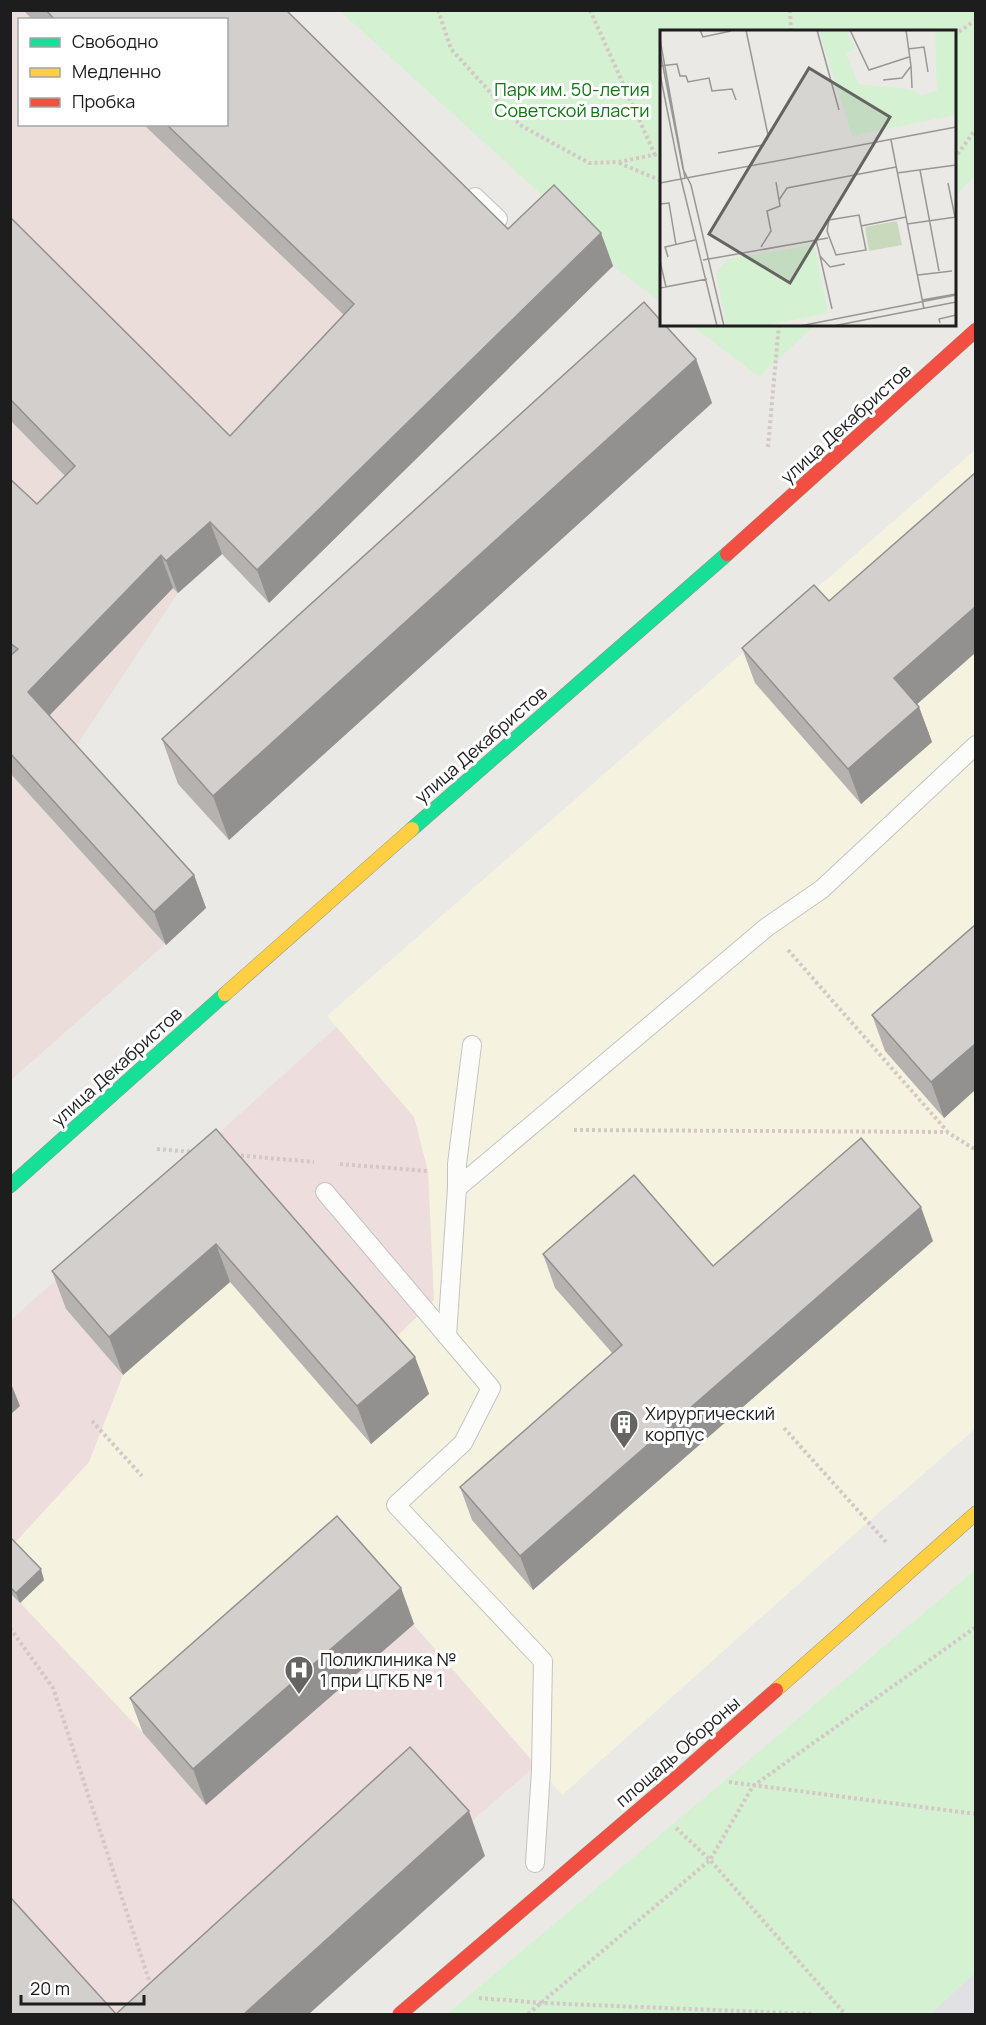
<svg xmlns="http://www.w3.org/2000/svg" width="986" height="2025" font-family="Manrope,sans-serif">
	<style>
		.commercial { fill: #eddddc }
		.education { fill: #f5f3e0 }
		.military { fill: #eaddda; fill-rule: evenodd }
		.park { fill: #d4f1d2 }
		.plaza { fill: #e1e0e5 }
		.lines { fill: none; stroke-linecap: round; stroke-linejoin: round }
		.lane-casing { stroke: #c4c3c2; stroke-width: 20 }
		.fast-casing { stroke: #95947f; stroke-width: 15 }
		.slow-casing { stroke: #95947f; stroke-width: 15 }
		.jam-casing { stroke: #95947f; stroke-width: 15 }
		.path { stroke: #d5c7c6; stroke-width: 4; stroke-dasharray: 3 3; stroke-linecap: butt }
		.lane { stroke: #fcfcfb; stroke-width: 18 }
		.fast { stroke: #16e098; stroke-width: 14 }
		.slow { stroke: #ffcf43; stroke-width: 14 }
		.jam { stroke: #f24e42; stroke-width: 14 }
		.wall { fill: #b5b2b0 }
		.shaded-wall { fill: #939190 }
		.building { fill: #d2cfcd; stroke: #939190; stroke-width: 1.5 }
		.labels { text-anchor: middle; stroke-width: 6; stroke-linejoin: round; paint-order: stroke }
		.park-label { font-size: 18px; fill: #0f770f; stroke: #fff }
		.street-label { font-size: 18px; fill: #1d1d1d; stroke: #fff }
		.poi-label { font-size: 18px; fill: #1d1d1d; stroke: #fff; text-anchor: start }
		.inset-road { fill: none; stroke: #999796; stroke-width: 1.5 }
		.view { fill: #656463; fill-opacity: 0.15; stroke: #656463; stroke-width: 3 }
		.inset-edge { fill: none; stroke: #1d1d1d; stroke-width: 3 }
	</style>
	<rect width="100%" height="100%" fill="#ebe9e6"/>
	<polygon class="commercial" points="975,452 975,1387 248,2014 32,2014 11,1991 10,1321"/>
	<polygon class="education" points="975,450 975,1429 867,1523 562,1795 413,1624 206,1805 143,1733 11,1593 11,1547 89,1462 123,1375 66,1309 230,1166 387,1346 434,1300 428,1171 414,1117 327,1016"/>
	<path class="military" d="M 11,11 L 265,11 L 520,262 L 222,554 L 178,593 L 69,757 L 206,908 L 11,1080 ZM 20,20 L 226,20 L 226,124 L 20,124 Z"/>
	<g class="park">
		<polygon points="340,11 975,11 975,176 955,196 954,32 662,32 662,303 613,266 566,217"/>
		<polygon points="690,324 816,324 759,377"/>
		<polygon points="975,1570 975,2014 447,2014"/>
	</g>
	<polygon class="plaza" points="975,1973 975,2014 931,2014"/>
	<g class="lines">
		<g class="lane-casing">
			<g id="lane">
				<polyline points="475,197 498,219"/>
				<polyline points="457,1188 457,1164 472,1045"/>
				<polyline points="325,1192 491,1388 463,1443 396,1505 543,1661 541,1771 535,1863"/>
				<polyline points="447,1336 457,1188 767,927 822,889 976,745"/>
			</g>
		</g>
		<g class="fast-casing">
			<g id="fast">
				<polyline points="412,829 727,554"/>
				<polyline points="10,1186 225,994"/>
			</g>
		</g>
		<g class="slow-casing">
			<g id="slow">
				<polyline points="225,994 412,829"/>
				<polyline points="776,1690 976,1513"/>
			</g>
		</g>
		<g class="jam-casing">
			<g id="jam">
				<polyline points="727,554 976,330"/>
				<polyline points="400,2014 681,1774 776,1690"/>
			</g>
		</g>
		<g class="path">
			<polyline points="438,10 451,49 520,125 589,163 619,162 662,153"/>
			<polyline points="590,10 655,155"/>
			<polyline points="790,10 791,32"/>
			<polyline points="954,35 976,20"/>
			<polyline points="954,159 976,129"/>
			<polyline points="619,163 662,181"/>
			<polyline points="768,447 779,324"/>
			<polyline points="788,950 947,1131"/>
			<polyline points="574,1130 947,1132 976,1150"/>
			<polyline points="157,1149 195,1152"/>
			<polyline points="235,1155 314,1162"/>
			<polyline points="340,1164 428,1171"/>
			<polyline points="92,1421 142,1476"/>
			<polyline points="784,1428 887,1543"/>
			<polyline points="10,1628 53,1688 150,1983"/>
			<polyline points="729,1782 976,1814"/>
			<polyline points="676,1828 710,1860 845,2014"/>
			<polyline points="479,1998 543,2003 812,2014"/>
			<polyline points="528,2014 710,1860 753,1786 976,1627"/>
		</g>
		<use href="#lane" class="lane"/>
		<use href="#fast" class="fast"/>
		<use href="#slow" class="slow"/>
		<use href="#jam" class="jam"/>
	</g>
	<g class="wall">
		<polygon points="23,10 286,10 508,229 601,233 613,266 269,603 222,554 178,593 173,588 49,716 194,875 206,908 166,945 10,773 10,479 37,504 65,476 10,420 10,217 230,436 344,315 143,124 226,124 226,20 33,20"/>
		<polygon points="696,359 712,403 229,840 178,784 162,739"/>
		<polygon points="829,601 975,653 917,704 919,707 932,742 861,804 755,683 742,648"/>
		<polygon points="975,925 975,1090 944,1118 885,1051 872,1015"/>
		<polygon points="216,1129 415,1357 429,1394 371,1444 230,1282 123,1375 66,1309 52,1271"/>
		<polygon points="933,1241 533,1590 472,1520 460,1487 613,1354 555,1288 543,1254 713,1266"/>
		<polygon points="10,1537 44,1580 20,1603 10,1593"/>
		<polygon points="401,1588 414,1624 206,1805 143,1733 130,1698"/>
	</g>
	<g class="shaded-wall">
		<polygon points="601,233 613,266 269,603 257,570"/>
		<polygon points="696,359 712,403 229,840 213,796"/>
		<polygon points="210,522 222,554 178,593 166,561"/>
		<polygon points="161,555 173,588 40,725 28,692"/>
		<polygon points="975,607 975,653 907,713 894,678"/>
		<polygon points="919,707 932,742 861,804 848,769"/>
		<polygon points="194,875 206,908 166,945 154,912"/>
		<polygon points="975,1044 975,1090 944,1118 931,1082"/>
		<polygon points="921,1207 933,1241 533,1590 520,1556"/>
		<polygon points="216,1244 230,1282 123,1375 109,1337"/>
		<polygon points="415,1357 429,1394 371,1444 357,1406"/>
		<polygon points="10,1381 20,1406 10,1415"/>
		<polygon points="41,1569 44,1580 20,1603 16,1593"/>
		<polygon points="401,1588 414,1624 206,1805 193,1769"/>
		<polygon points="469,1811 485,1856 309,2014 244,2014"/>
	</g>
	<g class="building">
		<polygon points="46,10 286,10 508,229 554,185 601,233 257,570 210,522 166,561 161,555 28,692 194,875 154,912 10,753 10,656 18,649 10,643 10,479 37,504 75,466 10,399 10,217 230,436 354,304 166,124 226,124 226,20 55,20"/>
		<polygon points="644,302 662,322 662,324 664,324 696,359 213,796 162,739"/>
		<polygon points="975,473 975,607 894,678 919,707 848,769 742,648 814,585 829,601"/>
		<polygon points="975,925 975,1044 931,1082 872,1015"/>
		<polygon points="216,1129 415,1357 357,1406 216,1244 109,1337 52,1271"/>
		<polygon points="861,1138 921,1207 520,1556 460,1487 622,1345 543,1254 634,1175 713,1266"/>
		<polygon points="337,1516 401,1588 193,1769 130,1698"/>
		<polygon points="10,1537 41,1569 16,1593 10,1587"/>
		<polygon points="410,1747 469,1811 244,2014 10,2014 10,1897 116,2014"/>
	</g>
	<defs>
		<g id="building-pin" transform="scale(1.5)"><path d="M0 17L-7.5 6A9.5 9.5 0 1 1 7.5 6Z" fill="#656463" stroke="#fff"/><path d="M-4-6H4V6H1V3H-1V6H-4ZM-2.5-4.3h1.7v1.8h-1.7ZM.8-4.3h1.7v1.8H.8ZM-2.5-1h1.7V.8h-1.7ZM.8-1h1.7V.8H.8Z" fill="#fff"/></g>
		<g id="hospital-pin" transform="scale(1.5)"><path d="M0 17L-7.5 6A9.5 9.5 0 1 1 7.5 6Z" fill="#656463" stroke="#fff"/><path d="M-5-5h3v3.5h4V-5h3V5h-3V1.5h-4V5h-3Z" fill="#fff"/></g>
	</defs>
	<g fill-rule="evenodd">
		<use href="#building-pin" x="624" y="1424"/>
		<use href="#hospital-pin" x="299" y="1670"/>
	</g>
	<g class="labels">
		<g class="park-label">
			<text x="572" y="96">Парк им. 50-летия<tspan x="572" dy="21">Советской власти</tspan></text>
		</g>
		<g class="street-label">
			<text transform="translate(846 424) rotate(-42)" y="6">улица Декабристов</text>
			<text transform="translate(481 745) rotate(-41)" y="6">улица Декабристов</text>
			<text transform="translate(117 1067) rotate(-42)" y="6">улица Декабристов</text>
			<text transform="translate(678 1752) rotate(-41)" y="6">площадь Обороны</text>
		</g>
		<g class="poi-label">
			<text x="645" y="1420">Хирургический<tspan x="645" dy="21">корпус</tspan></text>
			<text x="320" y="1666">Поликлиника №<tspan x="320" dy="21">1 при ЦГКБ № 1</tspan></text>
		</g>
	</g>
	<g transform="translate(660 30)">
		<rect width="296" height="296" fill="#ebe9e6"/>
		<path d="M 237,191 L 242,215 L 209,221 L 205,197 Z" fill="#c8d9bc"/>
		<path d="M 159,0 L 186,0 L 195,19 L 186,23 L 198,54 L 249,59 L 261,65 L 277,61 L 275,0 L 295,0 L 295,85 L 192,106 ZM 154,215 L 168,283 L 106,295 L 66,294 L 56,243 L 67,229 Z" fill="#d4f1d2"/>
		<path class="inset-road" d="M 40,0 L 43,7 L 71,1M 157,0 L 179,80M 190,0 L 209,40 L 249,27M 0,9 L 25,148M 248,19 L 264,17 L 268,42M 0,21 L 23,139 L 31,155 L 64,296M 0,36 L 17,34 L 20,46 L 26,46 L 28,52 L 49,48 L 52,61 L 72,59 L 76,70M 251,36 L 252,58M 0,44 L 21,149M 223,50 L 242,48 L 251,36 L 246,0M 231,110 L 264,279M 58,123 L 103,115 L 108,105 L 86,0M 260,140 L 279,241M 237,143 L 296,135M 21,149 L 57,296M 0,153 L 296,97M 288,153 L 295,187M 119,170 L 127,158 L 236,137M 0,174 L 9,173 L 16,215M 199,185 L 206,220 L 176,225 L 167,201 L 169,190 ZM 247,194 L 296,187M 201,196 L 246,187M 156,210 L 160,226 L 170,237 L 185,234M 101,217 L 111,201 L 107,181 L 120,176 L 116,152M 160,226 L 172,279M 8,227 L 5,217 L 35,210M 43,230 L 168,208M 0,231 L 6,257M 258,245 L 292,241M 0,258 L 47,249M 262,270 L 296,264M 280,293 L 279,289 L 296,285M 140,296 L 296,265M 173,296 L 296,272"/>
		<path class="view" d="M 149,38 L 230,87 L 130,253 L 49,204 Z"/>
		<rect width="296" height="296" class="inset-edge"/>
	</g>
	<rect width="986" height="2025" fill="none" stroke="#1d1d1d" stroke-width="24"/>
	<rect x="18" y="18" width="210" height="108" fill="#ffffff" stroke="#a5a5a5" stroke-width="1.5"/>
	<rect x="30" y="38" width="30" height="9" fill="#16e098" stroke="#a5a5a5" stroke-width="1.5"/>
	<text x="72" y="48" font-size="18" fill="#1d1d1d">Свободно</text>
	<rect x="30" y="68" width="30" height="9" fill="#ffcf43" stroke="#a5a5a5" stroke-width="1.5"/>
	<text x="72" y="78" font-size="18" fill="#1d1d1d">Медленно</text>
	<rect x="30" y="98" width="30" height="9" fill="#f24e42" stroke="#a5a5a5" stroke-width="1.5"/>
	<text x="72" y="108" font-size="18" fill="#1d1d1d">Пробка</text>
	<path d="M21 1995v9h123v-9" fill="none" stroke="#1d1d1d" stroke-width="3"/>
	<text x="30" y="1995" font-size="18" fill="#1d1d1d" stroke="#ffffff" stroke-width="4.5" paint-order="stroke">20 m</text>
</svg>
